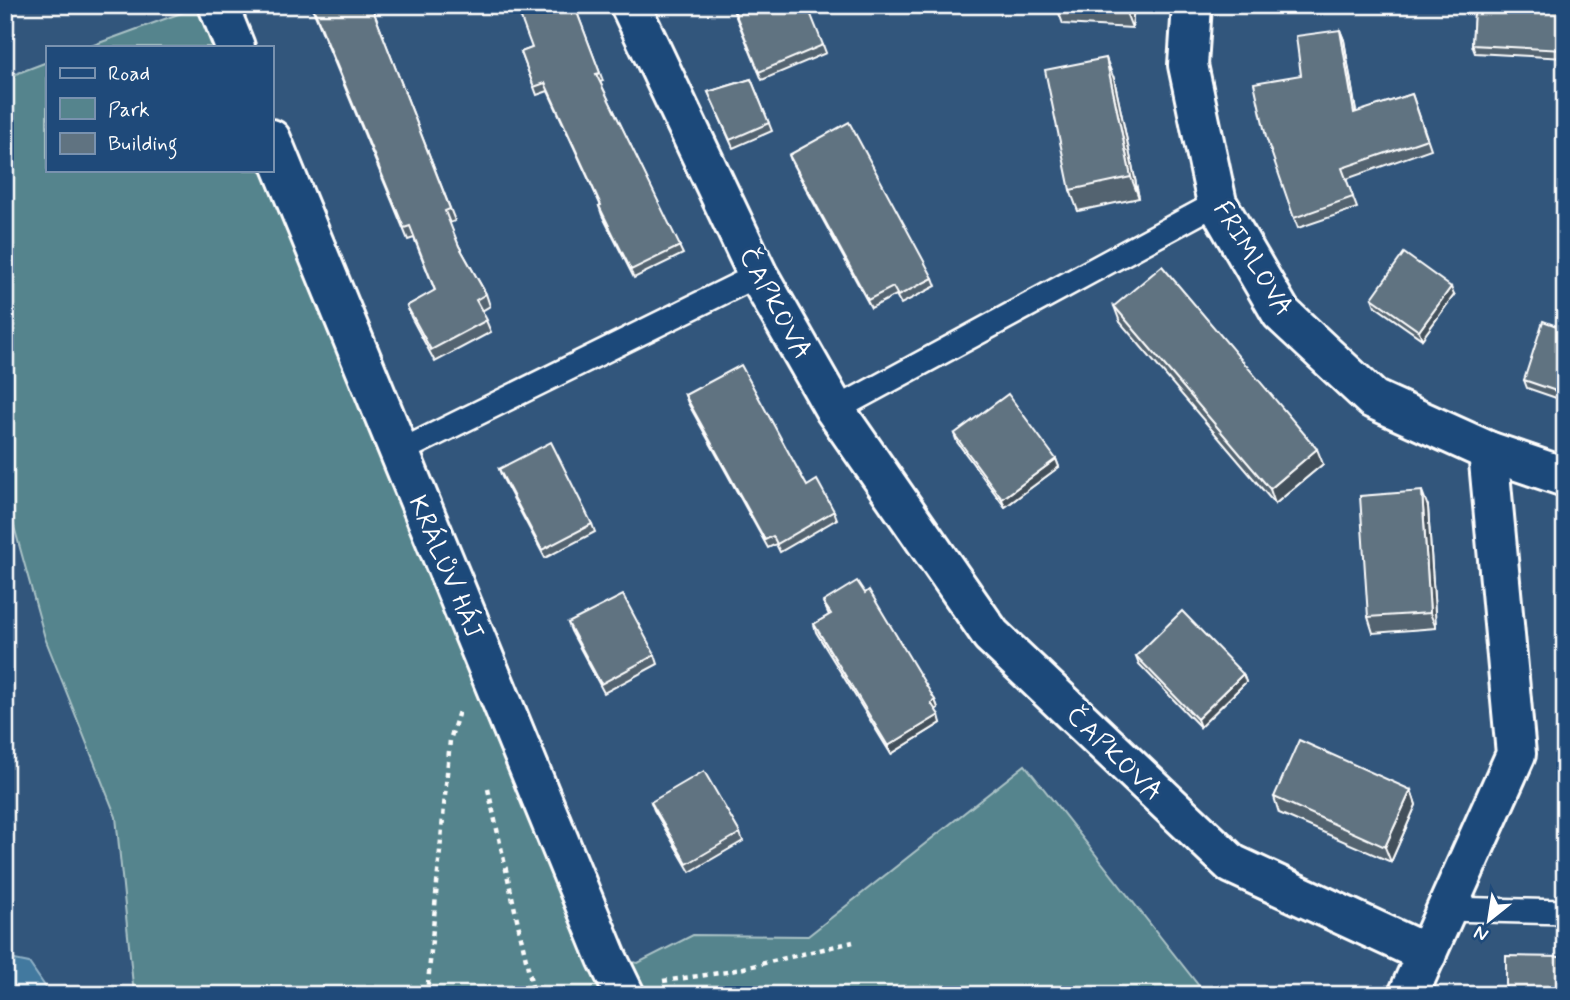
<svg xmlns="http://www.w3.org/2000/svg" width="1570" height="1000" font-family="Mynerve,sans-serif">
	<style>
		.green { fill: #55848d; stroke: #aac2c6; stroke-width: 2 }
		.water { fill: #42799f; stroke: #8eafc5; stroke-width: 2 }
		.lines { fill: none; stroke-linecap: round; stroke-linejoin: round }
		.lane-casing { stroke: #fff; stroke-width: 28 }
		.street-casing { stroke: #fff; stroke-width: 44 }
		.path { stroke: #fff; stroke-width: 4.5; stroke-dasharray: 5 5; stroke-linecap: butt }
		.lane { stroke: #1f4a7a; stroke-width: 23 }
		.street { stroke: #1f4a7a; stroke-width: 38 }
		.wall { fill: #53636f; stroke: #fff; stroke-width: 2 }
		.shaded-wall { fill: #43505a; stroke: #fff; stroke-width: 2 }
		.building { fill: #607381; stroke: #fff; stroke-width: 2 }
		.labels { text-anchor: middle; stroke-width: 7; stroke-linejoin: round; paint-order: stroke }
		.street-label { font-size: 26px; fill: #fff; stroke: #1f4a7a }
	</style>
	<rect width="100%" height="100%" fill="#32567c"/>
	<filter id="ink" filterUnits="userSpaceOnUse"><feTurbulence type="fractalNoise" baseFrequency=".0143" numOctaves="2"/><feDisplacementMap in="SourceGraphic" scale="14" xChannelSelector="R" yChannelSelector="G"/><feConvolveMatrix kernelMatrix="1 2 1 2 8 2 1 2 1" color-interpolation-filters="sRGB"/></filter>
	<g filter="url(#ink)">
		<g class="green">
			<polygon points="203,5 235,47 88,47"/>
			<polygon points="47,62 47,170 271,170 607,958 638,963 693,935 808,936 1025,765 1206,995 134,995 116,817 45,638 5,494 5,78"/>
		</g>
		<polygon class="water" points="5,958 29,963 51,995 5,995"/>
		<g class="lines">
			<g class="lane-casing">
				<g id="lane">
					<polyline points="835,410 1217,203"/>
					<polyline points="399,452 758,275"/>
					<polyline points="1447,909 1565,912"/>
				</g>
			</g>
			<g class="street-casing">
				<g id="street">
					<polyline points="218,5 235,47"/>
					<polyline points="630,5 758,275 835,410 991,635 1232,864 1427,954"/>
					<polyline points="1192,5 1188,65 1217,203 1281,313 1373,399 1488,451 1565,477"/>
					<polyline points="271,139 607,958 625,995"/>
					<polyline points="1408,995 1516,754 1488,451"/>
				</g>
			</g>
			<g class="path">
				<polyline points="488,789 534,995"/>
				<polyline points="663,981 727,972 853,942"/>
				<polyline points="427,995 450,740 459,711"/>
			</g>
			<use href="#lane" class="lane"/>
			<use href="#street" class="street"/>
		</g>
		<g class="wall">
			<polygon points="311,5 371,5 455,221 449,223 459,246 486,294 490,306 482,311 491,332 435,362 411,317 407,306 435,291 414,238 408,240"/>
			<polygon points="731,5 823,45 826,53 762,80"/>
			<polygon points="1056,5 1134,5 1132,28 1063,24"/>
			<polygon points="1466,5 1565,5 1565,58 1475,53 1472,45 1474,15"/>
			<polygon points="575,7 603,81 600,82 683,254 634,278 602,215 599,206 601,206 548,91 537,95 521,52 532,48"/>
			<polygon points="1340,30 1344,40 1356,113 1412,94 1431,149 1346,179 1357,208 1298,228 1294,218 1301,75"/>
			<polygon points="751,79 772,131 733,148 708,92"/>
			<polygon points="1114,79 1139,198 1078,211 1070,190"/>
			<polygon points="789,155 933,278 936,286 901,304 896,295 871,308 792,163"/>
			<polygon points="1454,295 1422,339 1375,306 1372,298"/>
			<polygon points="1114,306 1323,464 1275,504 1120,322"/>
			<polygon points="1565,329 1565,401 1527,388 1524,380"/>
			<polygon points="685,395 807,486 834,511 837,519 780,552 776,544 768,548 688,403"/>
			<polygon points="954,434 1056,459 1059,467 1005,507 957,442"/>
			<polygon points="499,469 592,524 595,532 545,558 502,477"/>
			<polygon points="1428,507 1436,628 1373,633 1368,617"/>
			<polygon points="823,602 935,700 938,708 935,710 941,723 891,754 816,632 814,624 829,615"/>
			<polygon points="568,623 655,655 658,664 604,693 571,631"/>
			<polygon points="1136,656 1243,674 1246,682 1200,727 1139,664"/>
			<polygon points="1411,790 1416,805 1391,862 1279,813 1274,797"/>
			<polygon points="651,802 740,833 743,841 690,872 654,810"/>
			<polygon points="1506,993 1565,995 1507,995"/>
		</g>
		<g class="shaded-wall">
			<polygon points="1125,5 1134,5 1132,28 1124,7"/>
			<polygon points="1340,30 1344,40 1358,123 1354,113"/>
			<polygon points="1106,58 1114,79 1139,198 1131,177"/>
			<polygon points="1451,287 1454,295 1422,339 1419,331"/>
			<polygon points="1317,449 1323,464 1275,504 1270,489"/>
			<polygon points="1056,459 1059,467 1005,507 1002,499"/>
			<polygon points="1422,491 1428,507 1436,628 1430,613"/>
			<polygon points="1243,674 1246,682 1200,727 1197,719"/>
			<polygon points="935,700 938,708 934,711 931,703"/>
			<polygon points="939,715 941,723 891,754 888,746"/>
			<polygon points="1411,790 1416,805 1391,862 1385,847"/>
		</g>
		<g class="building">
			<polygon points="312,5 371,5 450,209 445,211 459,246 486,294 476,300 487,320 431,350 407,306 435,290 410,226 404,228"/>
			<polygon points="516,5 572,5 573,8 575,7 600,73 596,74 680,246 631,270 599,206 601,205 545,83 534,87 521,52 532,48"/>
			<polygon points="732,5 807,5 823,45 759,72"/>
			<polygon points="1099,5 1125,5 1124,7"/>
			<polygon points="1470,5 1565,5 1564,50 1472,45 1474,11"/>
			<polygon points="1340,30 1354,113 1412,94 1427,139 1342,168 1353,197 1294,218 1266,137 1254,83 1301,75 1296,36"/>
			<polygon points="1106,58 1131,177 1070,190 1045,70"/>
			<polygon points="751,79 769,123 730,140 708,92"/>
			<polygon points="849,122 933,278 898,296 893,287 868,300 789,155"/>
			<polygon points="1404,253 1451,287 1419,331 1372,298"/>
			<polygon points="1162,266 1317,449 1270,489 1114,306"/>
			<polygon points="1543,321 1565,329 1565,394 1524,380"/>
			<polygon points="741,365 807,486 817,480 834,511 777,544 773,536 765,540 685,395"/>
			<polygon points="1008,394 1056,459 1002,499 954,434"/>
			<polygon points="551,442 592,524 542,550 499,469"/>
			<polygon points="1422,491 1430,613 1368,617 1360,496"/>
			<polygon points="857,581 865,593 869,590 935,700 931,703 939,715 888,746 814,624 831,614 823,602"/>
			<polygon points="1565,589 1565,658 1563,658"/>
			<polygon points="623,595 655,655 601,684 568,623"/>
			<polygon points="1182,611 1243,674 1197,719 1136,656"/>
			<polygon points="1299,740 1411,790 1385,847 1274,797"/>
			<polygon points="704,771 740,833 687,864 651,802"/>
			<polygon points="1506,956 1565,957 1565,994 1506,993"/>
		</g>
	</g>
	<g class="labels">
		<g class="street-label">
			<text transform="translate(1254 258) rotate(59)" y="9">FRIMLOVA</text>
			<text transform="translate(776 303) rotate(61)" y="9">ČAPKOVA</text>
			<text transform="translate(447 567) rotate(67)" y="9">KRÁLŮV HÁJ</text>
			<text transform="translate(1115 753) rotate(44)" y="9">ČAPKOVA</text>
		</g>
	</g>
	<rect width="1570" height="1000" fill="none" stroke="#1f4a7a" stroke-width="28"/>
	<rect x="14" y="14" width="1542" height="972" fill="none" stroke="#fff" stroke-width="2.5" filter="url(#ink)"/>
	<rect x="46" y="46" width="228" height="126" fill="#1f4a7a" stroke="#7992af" stroke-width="2"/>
	<rect x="60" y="68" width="35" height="10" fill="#1f4a7a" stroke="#7992af" stroke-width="2"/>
	<text x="108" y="80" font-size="21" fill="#ffffff">Road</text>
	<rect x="60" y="98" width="35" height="21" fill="#55848d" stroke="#7992af" stroke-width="2"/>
	<text x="108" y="116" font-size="21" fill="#ffffff">Park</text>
	<rect x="60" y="133" width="35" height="21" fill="#607381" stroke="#7992af" stroke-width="2"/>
	<text x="108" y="150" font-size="21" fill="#ffffff">Building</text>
	<g transform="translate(1489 920) rotate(210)" stroke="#1f4a7a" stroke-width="5" paint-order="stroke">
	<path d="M0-5L12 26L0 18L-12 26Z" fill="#ffffff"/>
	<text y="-10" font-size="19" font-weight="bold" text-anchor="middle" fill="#ffffff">N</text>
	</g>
</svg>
